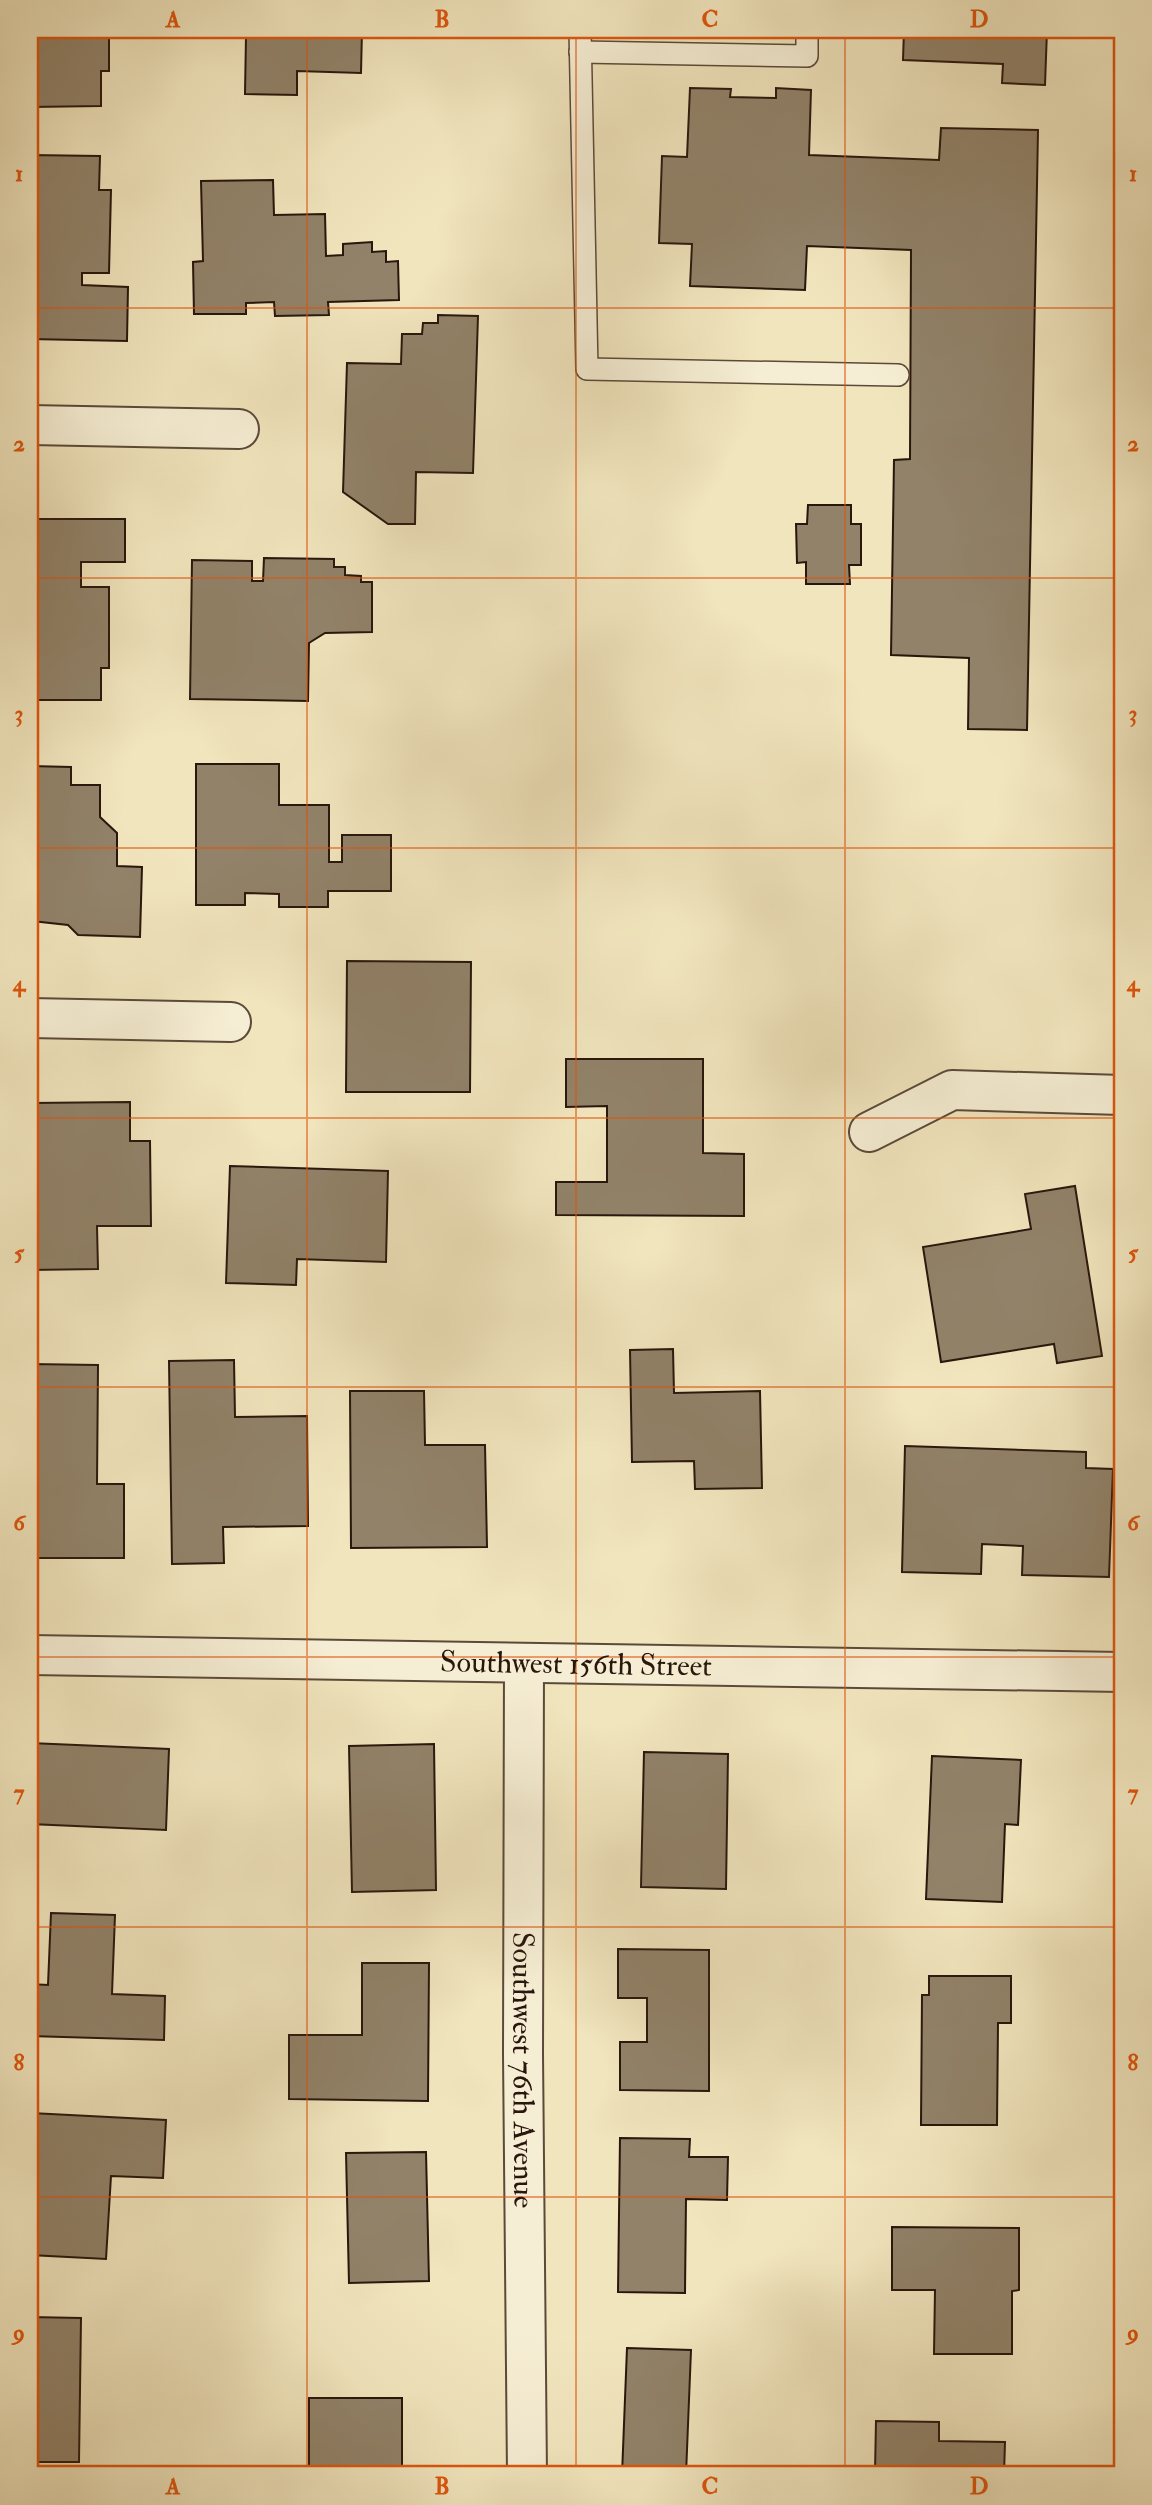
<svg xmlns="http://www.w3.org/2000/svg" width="1152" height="2505" font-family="'IM FELL Double Pica',serif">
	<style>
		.building { fill: #918269; stroke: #29160d; stroke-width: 2 }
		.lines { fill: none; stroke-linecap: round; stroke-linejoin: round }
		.lane-casing { stroke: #5b4a39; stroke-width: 24 }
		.street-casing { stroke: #5b4a39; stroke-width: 42 }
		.lane { stroke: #f6eed4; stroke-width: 21 }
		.street { stroke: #f6eed4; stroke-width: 38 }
		.grid { fill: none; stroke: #de560c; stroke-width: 2; stroke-opacity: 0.55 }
		.labels { text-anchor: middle; stroke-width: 5; stroke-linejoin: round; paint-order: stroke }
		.street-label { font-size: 30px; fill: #29160d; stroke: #f6eed4 }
		.neatline { fill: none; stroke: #de560c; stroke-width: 2.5 }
		.grid-label { font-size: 23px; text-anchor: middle; font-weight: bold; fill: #de560c }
	</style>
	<rect width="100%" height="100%" fill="#f1e5bd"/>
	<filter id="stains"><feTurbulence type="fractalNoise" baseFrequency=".00286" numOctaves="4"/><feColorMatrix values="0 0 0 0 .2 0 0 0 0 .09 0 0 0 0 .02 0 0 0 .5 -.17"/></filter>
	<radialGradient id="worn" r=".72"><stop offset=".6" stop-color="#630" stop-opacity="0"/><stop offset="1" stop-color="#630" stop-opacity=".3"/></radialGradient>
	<g class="building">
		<polygon points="30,30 109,30 109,71 101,71 101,106 30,107"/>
		<polygon points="193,30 362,30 361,73 297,71 297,95 245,94 246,36 192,35"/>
		<polygon points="904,30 1047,30 1045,85 1002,83 1003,64 903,60"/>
		<polygon points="690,88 731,89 730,97 776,98 776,88 811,90 809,155 939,160 941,128 1038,130 1027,730 968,729 969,658 891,655 894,460 910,459 911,250 807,246 805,290 690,286 692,244 659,243 662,156 687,157"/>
		<polygon points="30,155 100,156 99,190 111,190 109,273 82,273 82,285 128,287 127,341 30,339"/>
		<polygon points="273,180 274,215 325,214 326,256 343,255 343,244 372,242 372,252 386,251 386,262 398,261 399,300 328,302 329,315 275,316 274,302 246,303 246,314 194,314 193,262 203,261 201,181"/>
		<polygon points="438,315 478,316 473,473 416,472 415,524 388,524 343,492 347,363 401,364 402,334 422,334 423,323 438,323"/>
		<polygon points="808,505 851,505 851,524 861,524 861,565 849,565 850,584 806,584 806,562 797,563 796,524 807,524"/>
		<polygon points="30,519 125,519 125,562 81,562 81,587 109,587 109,668 101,668 101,700 30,700"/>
		<polygon points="264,558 334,559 334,567 345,567 345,575 361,576 361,582 372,582 372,632 325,633 309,643 308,701 190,699 192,560 252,561 252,581 263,581"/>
		<polygon points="196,764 279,764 279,805 329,805 329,862 342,862 342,835 391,835 391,891 328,891 328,907 279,907 279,894 245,893 245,905 196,905"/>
		<polygon points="30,766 71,767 71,785 100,785 100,817 117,833 117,866 142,867 140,937 78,935 68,925 32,921 30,917"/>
		<polygon points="347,961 471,962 470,1092 346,1092"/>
		<polygon points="566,1059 703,1059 703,1153 744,1154 744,1216 556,1215 556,1182 607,1182 607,1106 566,1107"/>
		<polygon points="130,1102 130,1141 150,1141 151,1226 97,1226 98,1269 30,1270 30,1103"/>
		<polygon points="230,1166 388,1171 386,1262 297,1259 296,1285 226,1283"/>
		<polygon points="1075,1186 1102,1356 1057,1363 1054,1344 941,1362 923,1247 1031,1229 1025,1194"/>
		<polygon points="673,1349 674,1393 760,1391 762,1488 695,1489 694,1461 632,1462 630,1350"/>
		<polygon points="234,1360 235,1417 307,1416 308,1526 223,1527 224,1563 172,1564 169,1361"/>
		<polygon points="30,1364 98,1365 97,1484 124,1484 124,1558 30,1558"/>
		<polygon points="350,1391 424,1391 425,1445 485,1445 487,1547 351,1548"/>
		<polygon points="905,1446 1086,1452 1086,1468 1113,1469 1109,1577 1022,1575 1023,1546 982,1544 981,1574 902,1572"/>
		<polygon points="30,1743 169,1749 166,1830 30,1824"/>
		<polygon points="434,1744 436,1890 352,1892 349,1746"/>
		<polygon points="644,1752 728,1754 726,1889 641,1887"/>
		<polygon points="932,1756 1021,1760 1018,1825 1005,1824 1002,1902 926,1899"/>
		<polygon points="51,1913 115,1915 112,1994 165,1996 164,2040 30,2036 30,1984 48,1985"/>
		<polygon points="618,1949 709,1950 709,2091 620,2090 620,2042 647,2042 647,1998 618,1998"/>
		<polygon points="362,1963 429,1963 428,2101 289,2099 289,2035 362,2035"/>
		<polygon points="929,1976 1011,1976 1011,2023 998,2023 997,2125 921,2125 922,1995 929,1995"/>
		<polygon points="31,2113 166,2120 163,2178 111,2176 106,2259 30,2255"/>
		<polygon points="620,2138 690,2139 689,2157 728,2157 727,2200 686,2199 685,2293 618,2292"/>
		<polygon points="426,2152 429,2281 349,2283 346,2153"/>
		<polygon points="892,2227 1019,2228 1019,2290 1012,2291 1012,2354 934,2354 935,2290 892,2290"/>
		<polygon points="30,2317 81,2318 79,2462 30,2462"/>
		<polygon points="627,2348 691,2350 686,2475 622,2475"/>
		<rect x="309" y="2398" width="93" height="77"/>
		<polygon points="876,2421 939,2422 939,2441 1005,2442 1004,2475 929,2475 929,2473 875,2472"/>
	</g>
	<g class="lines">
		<g class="lane-casing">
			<g id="lane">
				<polyline points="580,30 587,369 898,375"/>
				<polyline points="580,52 807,56 807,30"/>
			</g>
		</g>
		<g class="street-casing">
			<g id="street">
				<polyline points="30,425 239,429"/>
				<polyline points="30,1018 231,1022"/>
				<polyline points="869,1132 952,1090 1122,1095"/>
				<path id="s1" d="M 30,1655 L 1122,1672"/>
				<path id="s2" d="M 524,1664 L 523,2054 L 527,2475"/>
			</g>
		</g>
		<use href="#lane" class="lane"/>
		<use href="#street" class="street"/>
	</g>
	<path class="grid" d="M 307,30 L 307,2475M 576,30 L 576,2475M 845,30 L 845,2475M 30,308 L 1122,308M 30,578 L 1122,578M 30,848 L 1122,848M 30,1118 L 1122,1118M 30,1387 L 1122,1387M 30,1657 L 1122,1657M 30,1927 L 1122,1927M 30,2197 L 1122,2197"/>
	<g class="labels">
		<g class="street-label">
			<text dy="10" stroke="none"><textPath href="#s1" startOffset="546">Southwest 156th Street</textPath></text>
			<text dy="10" stroke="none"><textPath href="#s2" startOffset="406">Southwest 76th Avenue</textPath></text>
		</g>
	</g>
	<rect width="1152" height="2505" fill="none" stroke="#f1e5bd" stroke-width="77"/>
	<rect x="38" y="38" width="1076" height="2428" class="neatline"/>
	<g class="grid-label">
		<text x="173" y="27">A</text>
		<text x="442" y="27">B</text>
		<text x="710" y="27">C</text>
		<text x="979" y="27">D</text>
		<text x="19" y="181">1</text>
		<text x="1133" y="181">1</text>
		<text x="19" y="451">2</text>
		<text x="1133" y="451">2</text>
		<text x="19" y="721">3</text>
		<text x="1133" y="721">3</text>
		<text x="19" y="991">4</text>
		<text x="1133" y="991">4</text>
		<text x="19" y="1260">5</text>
		<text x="1133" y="1260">5</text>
		<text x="19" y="1530">6</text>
		<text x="1133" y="1530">6</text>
		<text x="19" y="1800">7</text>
		<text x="1133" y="1800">7</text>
		<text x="19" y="2070">8</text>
		<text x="1133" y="2070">8</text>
		<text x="19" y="2340">9</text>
		<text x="1133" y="2340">9</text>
		<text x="173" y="2494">A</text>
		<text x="442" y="2494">B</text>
		<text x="710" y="2494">C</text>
		<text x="979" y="2494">D</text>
	</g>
	<rect width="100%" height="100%" filter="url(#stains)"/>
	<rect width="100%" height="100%" fill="url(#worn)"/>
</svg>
